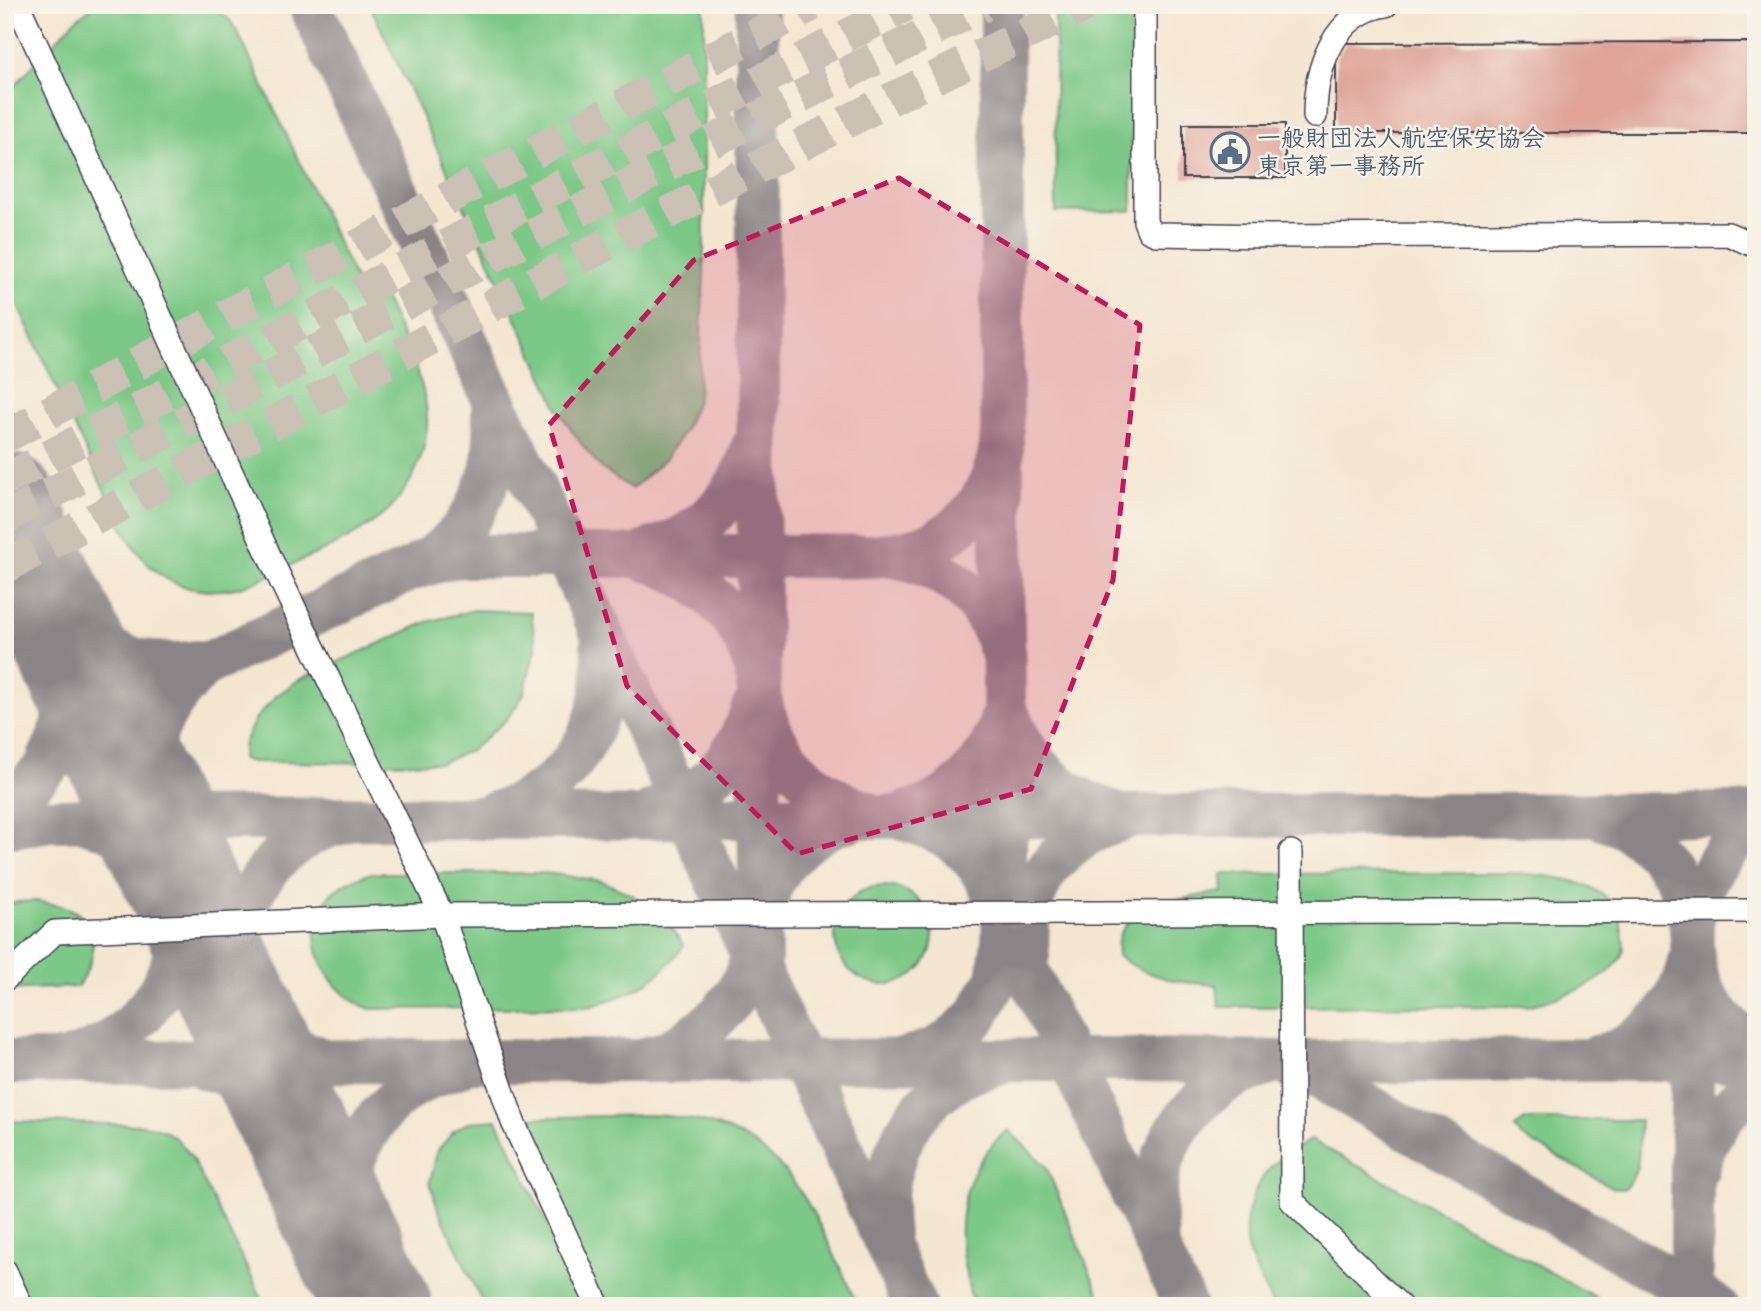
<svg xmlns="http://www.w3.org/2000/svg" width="1761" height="1311" font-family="Mynerve,'Klee One',sans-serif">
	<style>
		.green { fill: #7cc886; stroke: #4f7560; stroke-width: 2 }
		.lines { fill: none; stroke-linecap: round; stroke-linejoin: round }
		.taxiway { stroke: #8b8486; stroke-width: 44 }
		.runway { stroke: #8b8486; stroke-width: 110 }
		.building { fill: #dfa398 }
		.highway-tunnel { stroke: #cac0b4; stroke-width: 33; stroke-dasharray: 33 17; stroke-linecap: butt }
		.minor-casing { stroke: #424052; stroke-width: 26 }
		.minor { stroke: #fff; stroke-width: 23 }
		.marked { fill: #c2185b; fill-opacity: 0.2; stroke: #c2185b; stroke-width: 5; stroke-dasharray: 14 9; stroke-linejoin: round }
		.labels { text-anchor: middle; stroke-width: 5; stroke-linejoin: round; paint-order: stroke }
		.service-label { font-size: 24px; font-weight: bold; fill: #4e5e75; stroke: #f7f3e8; text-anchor: start }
	</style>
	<rect width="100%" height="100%" fill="#f7f3e8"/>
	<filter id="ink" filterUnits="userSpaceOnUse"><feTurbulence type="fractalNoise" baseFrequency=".0143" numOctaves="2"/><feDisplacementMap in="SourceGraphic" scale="14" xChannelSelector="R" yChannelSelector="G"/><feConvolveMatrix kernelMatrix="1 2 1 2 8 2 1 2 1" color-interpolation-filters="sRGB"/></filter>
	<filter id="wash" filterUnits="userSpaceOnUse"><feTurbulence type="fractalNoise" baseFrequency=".00686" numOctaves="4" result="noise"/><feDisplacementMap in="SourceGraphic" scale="28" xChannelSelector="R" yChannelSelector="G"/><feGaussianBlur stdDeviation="1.57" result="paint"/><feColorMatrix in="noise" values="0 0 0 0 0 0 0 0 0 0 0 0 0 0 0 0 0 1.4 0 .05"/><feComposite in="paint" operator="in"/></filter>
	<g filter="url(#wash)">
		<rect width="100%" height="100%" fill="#f4e7d2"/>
		<g class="green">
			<path d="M 95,5 L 208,5 L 229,19 L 239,35 L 367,304 L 384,297 C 401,336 430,384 427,427 C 425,455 411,487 390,508 C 362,536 321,551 285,568 C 270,575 253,584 236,588 C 223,591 202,592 189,588 C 154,579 138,555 121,526 L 5,278 L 5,96 L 75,20 Z"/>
			<polygon points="370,5 704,5 704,273 698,398 684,431 666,458 632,489 601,468 579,441 560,413"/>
			<polygon points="1055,5 1132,5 1132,211 1056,212"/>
			<polygon points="474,610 531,612 536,648 523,696 507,719 472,750 440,763 252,762 242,759 244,742 256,718 276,696 300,679 427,622"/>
			<path d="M 372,873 L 546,873 L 602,881 L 632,895 L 665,918 L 684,946 C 653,985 635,993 588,1007 L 371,1009 C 330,997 297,939 326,900 C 337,885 355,878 372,873 Z"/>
			<path d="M 1513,873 C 1542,875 1576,877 1602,894 C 1615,903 1620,915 1622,930 C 1623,937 1625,946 1623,952 C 1612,984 1555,999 1527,1006 L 1219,1007 L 1217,985 C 1179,983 1150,979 1118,956 C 1118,952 1117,945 1118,940 C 1126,905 1193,896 1223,892 L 1222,874 Z"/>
			<circle cx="884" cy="935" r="49"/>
			<path d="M 35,901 C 46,903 58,904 68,908 C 104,923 96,961 77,987 L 5,990 L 5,906 L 17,902 Z"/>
			<path d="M 655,1115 C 787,1123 808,1201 858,1306 L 597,1306 L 510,1118 Z"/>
			<polygon points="497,1120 579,1290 579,1306 484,1306 438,1209 430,1182 437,1151 454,1131 469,1122"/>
			<path d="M 1525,1120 L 1640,1120 C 1638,1142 1643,1175 1623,1189 L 1613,1188 L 1521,1136 L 1515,1127 Z"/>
			<path d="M 5,1121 L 143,1125 C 166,1127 178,1138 191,1156 L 266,1306 L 5,1306 Z"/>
			<path d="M 1008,1130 L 1046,1166 L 1104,1306 L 975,1306 C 970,1296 968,1285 966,1274 C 953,1220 964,1165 1008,1130 Z"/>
			<path d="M 1311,1140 L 1597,1298 L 1605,1306 L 1273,1306 C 1265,1288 1255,1270 1248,1252 C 1244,1237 1245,1224 1249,1209 C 1257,1174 1280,1155 1311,1140 Z"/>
		</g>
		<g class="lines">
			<g class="taxiway">
				<polyline points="310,5 915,1306"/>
				<polyline points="757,5 760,957"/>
				<path d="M 649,550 C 700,537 739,496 753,446"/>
				<path d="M 884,555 C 938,560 983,594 999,647"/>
				<path d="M 646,560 C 694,574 735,608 752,657 C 758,675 758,695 764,714 C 781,764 819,796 867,813"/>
				<path d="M 420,564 C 473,534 503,473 493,413"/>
				<path d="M 47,597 C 82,645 137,672 197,662"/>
				<path d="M 1008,714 C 1026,763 1060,796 1110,811"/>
				<polyline points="115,745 139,777 160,793"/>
				<path d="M 49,758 C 71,717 75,676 63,632"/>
				<path d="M 5,808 L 101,713 L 409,570 L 452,557 L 468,556 C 574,555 681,556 788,556 C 833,555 887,562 930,544 C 974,524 999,481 1002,434"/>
				<path d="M 653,811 C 703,797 737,757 753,708"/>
				<path d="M 908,812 C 954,802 990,762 1002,718"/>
				<path d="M 494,813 C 569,794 614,720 602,645"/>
				<path d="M 1598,816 C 1641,830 1676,863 1688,908 C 1692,924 1691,940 1693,956 C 1697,993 1723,1028 1756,1045"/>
				<path d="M 150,819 C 134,765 159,709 198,672"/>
				<path d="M 906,820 C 959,834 983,862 1001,913"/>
				<polyline points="5,827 51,820 150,819 1756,814"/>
				<polyline points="1004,921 1185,1306"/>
				<path d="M 1028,955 C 1022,884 1057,840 1123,819"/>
				<path d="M 316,1057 C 290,1048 245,1025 234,999 C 229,986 231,969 233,956 C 239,896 279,837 341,823"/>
				<path d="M 651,1057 C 667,1054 681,1044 694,1035 C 718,1020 738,996 748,970 C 755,951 757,931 762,912 C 773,867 806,831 851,820"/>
				<polyline points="910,1057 933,1050 950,1041 976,1017 998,978 1003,941 1006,815 1002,562 1002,5"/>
				<path d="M 1597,1057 C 1643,1044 1677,1012 1688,965"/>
				<path d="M 71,1059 C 135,1041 182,980 180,912 C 179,901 179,885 174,876 C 161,855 112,827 89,823"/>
				<polyline points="5,1062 1137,1060 1285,1062 1756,1059"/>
				<polyline points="1293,1067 1320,1078 1716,1306"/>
				<path d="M 205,1068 C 243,1077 271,1099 294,1130"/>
				<path d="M 1698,1167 C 1707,1132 1727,1106 1756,1084"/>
				<path d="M 887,1234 C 876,1161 919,1080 996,1065"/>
				<path d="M 1157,1235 C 1143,1159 1190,1085 1264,1066"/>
				<path d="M 349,1246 C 332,1166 375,1089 456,1068"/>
				<path d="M 1692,1306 L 1692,923 C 1699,884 1720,846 1756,828"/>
			</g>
			<polyline class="runway" points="5,507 377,1306"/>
		</g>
		<g id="blocks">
			<g class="building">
				<polygon points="1756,42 1756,133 1336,133 1336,58 1346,43"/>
				<rect x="1183" y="124" width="102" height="54"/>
			</g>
		</g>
	</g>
	<g filter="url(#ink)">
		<use href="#blocks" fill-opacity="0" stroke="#424052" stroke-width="2"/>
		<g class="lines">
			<g class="highway-tunnel">
				<polyline points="5,437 171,345 812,5"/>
				<polyline points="5,480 574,178 906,5"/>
				<path d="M 5,518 C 330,345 653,166 984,5"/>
				<polyline points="5,567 605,245 893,98 1086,5"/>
			</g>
			<g class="minor-casing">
				<g id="minor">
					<polyline points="18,5 272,562 442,915 513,1122 598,1306"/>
					<polyline points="1145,5 1145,221 1149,231 1156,234 1269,236 1728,234 1756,246"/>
					<path d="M 1315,116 C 1315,69 1333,13 1386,5"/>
					<polyline points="1291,852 1292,1201 1400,1306"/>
					<polyline points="5,979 55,932 442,915 1756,911"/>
					<polyline points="5,1271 21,1306"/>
				</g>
			</g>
			<use href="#minor" class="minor"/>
		</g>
	</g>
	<path class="marked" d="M 899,178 L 1140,325 L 1113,580 L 1031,789 L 797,854 L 627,686 L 549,425 L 694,260 Z"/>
	<defs>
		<g id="civic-ring" transform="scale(2.0125)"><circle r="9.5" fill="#f7f3e8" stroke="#5c6f8a" stroke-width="1.5"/><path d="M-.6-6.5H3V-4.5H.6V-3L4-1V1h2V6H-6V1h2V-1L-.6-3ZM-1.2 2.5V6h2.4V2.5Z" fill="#5c6f8a"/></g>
	</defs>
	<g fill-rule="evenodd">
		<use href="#civic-ring" x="1230" y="152"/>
	</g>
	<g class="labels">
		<g class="service-label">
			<text x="1257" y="146">一般財団法人航空保安協会<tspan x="1257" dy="28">東京第一事務所</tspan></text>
		</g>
	</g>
	<rect width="1761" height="1311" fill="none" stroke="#f7f3e8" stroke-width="28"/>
</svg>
